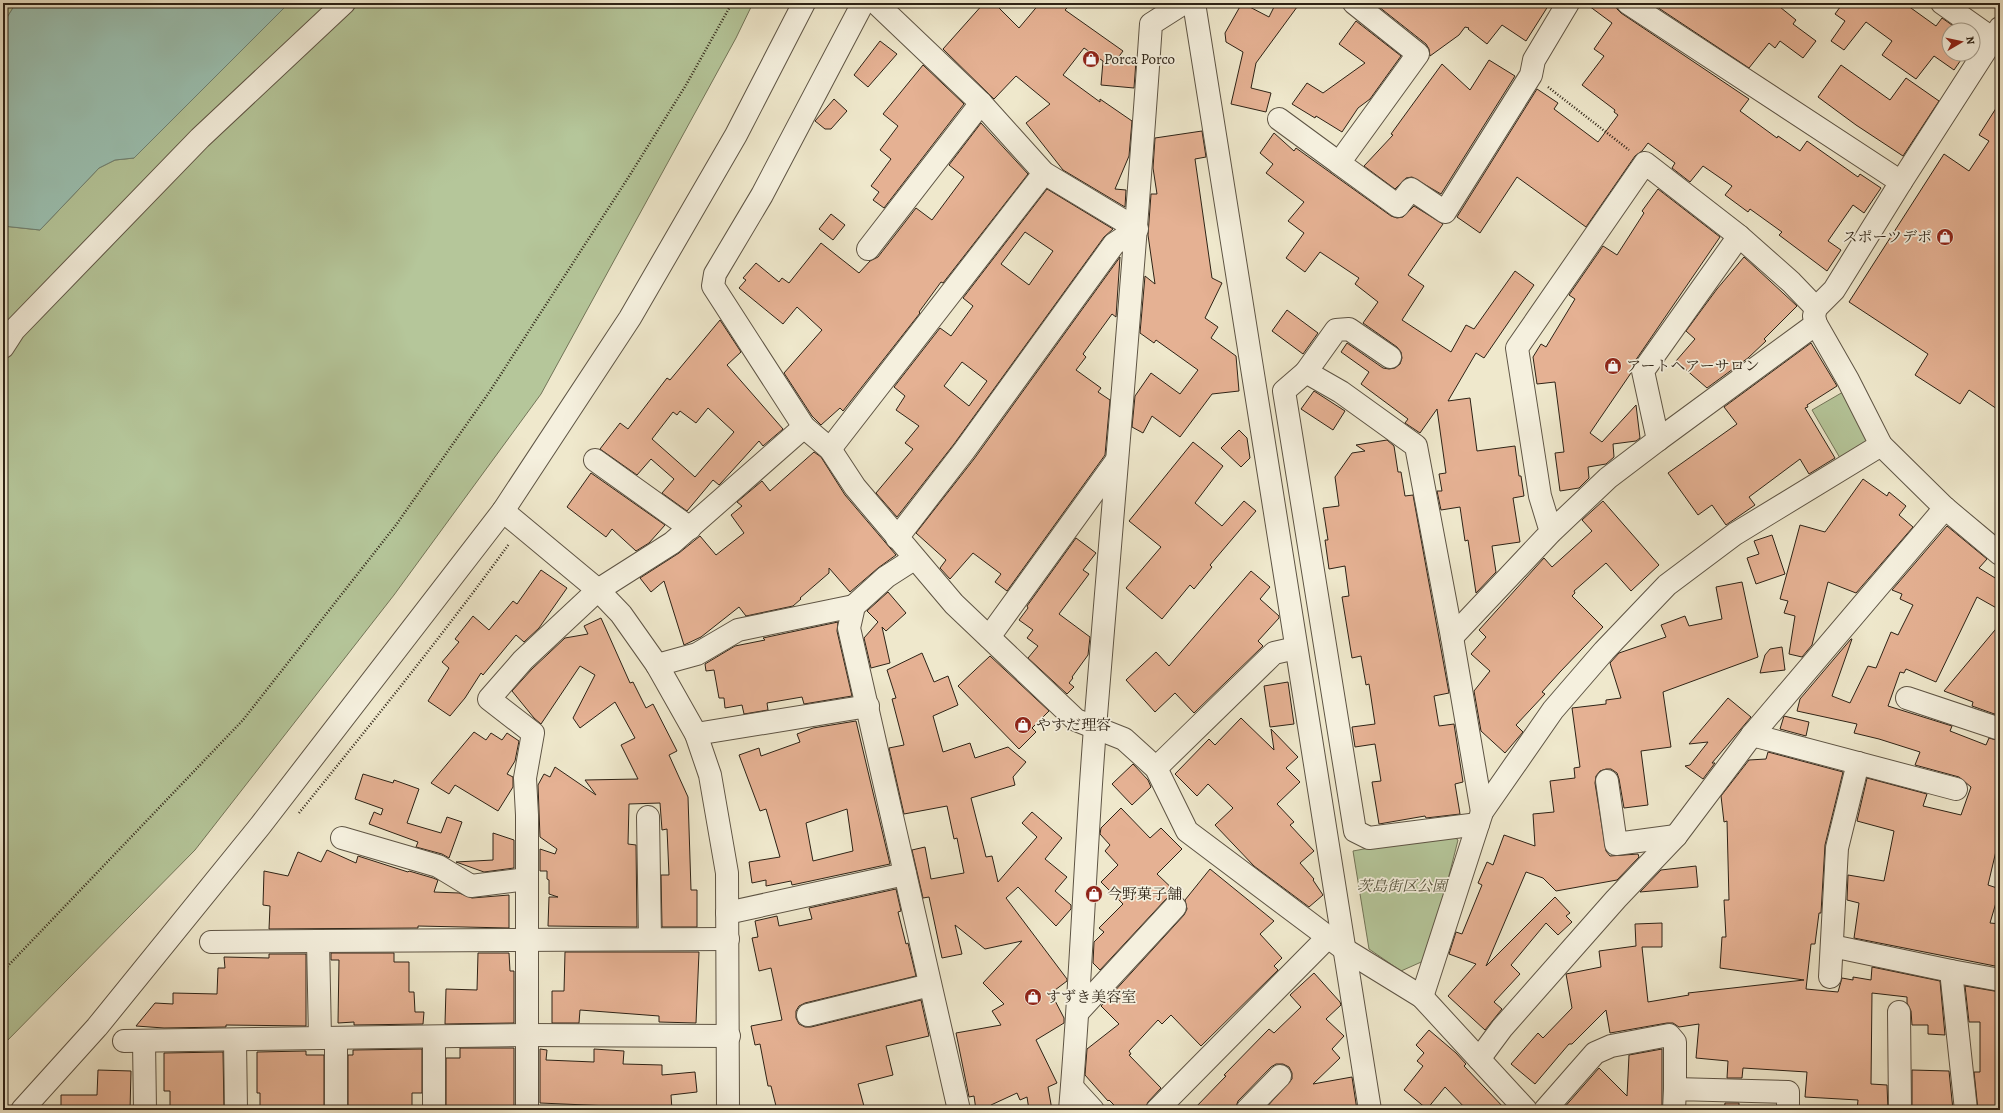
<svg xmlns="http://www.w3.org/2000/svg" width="2003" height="1113" font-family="Alegreya,'Noto Serif JP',serif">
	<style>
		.green { fill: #b5c69a; stroke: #727458 }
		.water { fill: #9bc1b2; stroke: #6f8274 }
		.building { fill: #e5b193; stroke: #2e2316; fill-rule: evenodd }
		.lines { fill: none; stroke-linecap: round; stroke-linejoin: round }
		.minor-casing { stroke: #5e5444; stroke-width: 24 }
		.tertiary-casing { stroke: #5e5444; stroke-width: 24 }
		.path { stroke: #2e2316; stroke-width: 2.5; stroke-dasharray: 1 2; stroke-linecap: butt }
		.minor { stroke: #f5f0de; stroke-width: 22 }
		.tertiary { stroke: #f5f0de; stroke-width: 22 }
		.labels { text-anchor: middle; stroke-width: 3.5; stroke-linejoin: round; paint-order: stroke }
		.poi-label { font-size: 15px; fill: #2e2316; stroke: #f5f0de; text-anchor: start }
		.park-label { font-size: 15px; font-style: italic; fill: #56543e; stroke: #f5f0de }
	</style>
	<rect width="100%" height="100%" fill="#efe8cc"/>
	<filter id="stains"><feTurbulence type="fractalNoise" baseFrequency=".005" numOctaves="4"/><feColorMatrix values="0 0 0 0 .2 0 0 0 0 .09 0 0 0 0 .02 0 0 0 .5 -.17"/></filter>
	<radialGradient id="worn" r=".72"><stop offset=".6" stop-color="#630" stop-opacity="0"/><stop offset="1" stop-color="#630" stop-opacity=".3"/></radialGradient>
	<g class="green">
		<polygon points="3,3 16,3 3,24"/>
		<polygon points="285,3 753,3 736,38 541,394 394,595 195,850 3,1045 3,226 40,230 99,168 115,160 134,158"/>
		<polygon points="1843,392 1871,440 1840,458 1812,410"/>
		<polygon points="1449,833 1458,840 1428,959 1401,971 1369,949 1353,851"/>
	</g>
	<polygon class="water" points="16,3 289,3 134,158 115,160 99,168 40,230 3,226 3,24"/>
	<g class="building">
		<polygon points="984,3 994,3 1019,28 1040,3 1072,3 1065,10 1123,51 1117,59 1136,61 1134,88 1101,85 1103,61 1084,48 1063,75 1100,102 1100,99 1132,121 1129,156 1115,189 1126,190 1125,207 1063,170 1026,123 1050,104 1016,76 994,99 943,49"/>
		<polygon points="1242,3 1269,17 1276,3 1300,3 1256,63 1251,88 1271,93 1266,112 1231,104 1243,52 1226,42 1225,33"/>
		<polygon points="1374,3 1550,3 1526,41 1502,25 1487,44 1468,29 1469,28 1465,27 1459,35 1430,56 1429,49 1426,44"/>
		<polygon points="1585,3 1616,3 1617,9 1621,13 1749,99 1740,111 1777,138 1778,136 1800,151 1807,141 1858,177 1860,174 1881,188 1864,213 1853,205 1828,241 1841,250 1827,271 1779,235 1782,232 1750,209 1748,212 1725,195 1732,186 1703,166 1690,182 1672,168 1675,163 1648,143 1642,151 1635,156 1586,227 1517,177 1480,233 1457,217 1537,89 1558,103 1554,109 1598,142 1618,115 1614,112 1615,110 1582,85 1604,56 1594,49 1612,23"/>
		<polygon points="1651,3 1775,3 1796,20 1793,24 1816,41 1803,58 1780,41 1775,48 1769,43 1749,68"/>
		<polygon points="1843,3 1904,3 1936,26 1942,18 1959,30 1949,30 1949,54 1965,54 1954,70 1934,56 1916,79 1882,55 1892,41 1866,22 1844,50 1831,41 1845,21 1835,14"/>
		<polygon points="1356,21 1401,56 1370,99 1358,108 1342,132 1316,116 1315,118 1292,104 1307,83 1323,93 1365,63 1339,44"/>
		<polygon points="880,41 897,54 868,87 854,75"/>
		<polygon points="1489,60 1515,76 1441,194 1412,177 1406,178 1395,189 1364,166 1393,135 1391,134 1442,64 1470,90"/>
		<polygon points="923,65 964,104 884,208 873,200 879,192 871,186 891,159 880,150 898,126 883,114"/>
		<polygon points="1841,65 1890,100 1906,78 1939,101 1903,156 1856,125 1818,97"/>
		<polygon points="834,99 847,111 831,129 825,129 815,121"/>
		<polygon points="2000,102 2000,411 1969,390 1960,404 1915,375 1928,354 1849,302 1944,154 1969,171 1989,141 1979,135"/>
		<polygon points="981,123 1028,174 943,283 941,282 919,312 920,313 843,411 840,408 821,425 812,416 784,373 822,330 797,307 783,324 739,288 746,280 743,278 756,263 779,282 782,278 789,283 821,243 859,273 870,261 878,257 916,208 932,220 964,177 949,165"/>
		<polygon points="1202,131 1206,157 1195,159 1212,278 1222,283 1205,318 1218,327 1211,338 1236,356 1239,391 1212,394 1180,437 1152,416 1143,433 1132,427 1135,396 1151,373 1180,394 1198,370 1156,340 1154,343 1140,333 1145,276 1155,284 1148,235 1151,194 1157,194 1153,168 1155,138"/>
		<polygon points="1274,133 1294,151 1296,148 1391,216 1397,218 1403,217 1414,206 1443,224 1408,275 1424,286 1402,320 1451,352 1466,325 1474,329 1515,271 1534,285 1484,358 1476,353 1448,401 1470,398 1477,451 1515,446 1519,476 1521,476 1524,496 1513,498 1520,542 1492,546 1496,572 1476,593 1468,540 1465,541 1460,507 1441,510 1437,491 1442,491 1439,474 1446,473 1437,409 1420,433 1405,423 1408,419 1361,384 1369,372 1341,352 1347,343 1383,368 1389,369 1395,368 1400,364 1402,358 1401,352 1397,347 1363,323 1378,302 1355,284 1359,278 1320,252 1305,272 1286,258 1304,233 1288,221 1304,202 1266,173 1273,164 1260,153"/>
		<path d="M 1047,189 L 1113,229 L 1104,237 L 954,444 L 897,517 L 876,493 L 913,449 L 905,443 L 919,426 L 896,410 L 905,396 L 894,387 L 940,328 L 951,336 L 973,306 L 963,298 ZM 1025,232 L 1053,251 L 1029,285 L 1001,264 ZM 962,362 L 987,381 L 969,406 L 944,386 Z"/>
		<polygon points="1658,189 1720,237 1633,364 1631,373 1590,433 1602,442 1636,405 1640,438 1636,441 1613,444 1614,457 1606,464 1588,467 1589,478 1579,488 1560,491 1555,453 1564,452 1555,382 1537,384 1533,357 1541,344 1546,347 1575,299 1569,295 1603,246 1617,255 1644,213 1642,211"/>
		<polygon points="831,214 845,225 833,240 819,229"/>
		<polygon points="1120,257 1116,317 1112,314 1083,354 1086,357 1076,370 1101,388 1098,392 1110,400 1105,455 1007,591 995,582 1001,574 973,553 950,579 940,568 946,560 916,533 974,459"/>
		<polygon points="1744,257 1797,306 1764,339 1766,341 1748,358 1707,388 1676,361 1695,339 1686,331 1717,289"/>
		<polygon points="1287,310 1318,333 1303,354 1272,331"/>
		<path d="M 720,320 L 741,352 L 727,365 L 783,429 L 763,446 L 759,441 L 721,483 L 719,485 L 713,480 L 687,511 L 662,493 L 674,479 L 651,459 L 637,475 L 600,449 L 620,423 L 628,429 L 667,378 L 670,380 ZM 708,408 L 734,432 L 695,477 L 652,439 L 673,412 L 677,415 L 680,411 L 696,423 Z"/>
		<polygon points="1811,343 1837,386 1807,405 1808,407 1805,408 1835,458 1809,474 1800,459 1749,497 1755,505 1726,525 1712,505 1698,515 1668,473 1737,424 1724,407"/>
		<polygon points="1314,391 1345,411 1333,430 1301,409"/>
		<polygon points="1239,430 1247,438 1250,458 1241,467 1221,448"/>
		<polygon points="1387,440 1394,446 1398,472 1401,472 1405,496 1413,495 1449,693 1434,696 1439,726 1454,724 1463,782 1455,784 1460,814 1426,818 1425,816 1379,824 1372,782 1381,781 1375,744 1355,747 1352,727 1375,724 1369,684 1366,685 1361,656 1352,658 1342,597 1349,596 1345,566 1329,569 1325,540 1328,540 1323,508 1339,506 1335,477 1352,453 1365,451 1356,445"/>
		<polygon points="1193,442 1223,466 1195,503 1222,526 1244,501 1256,511 1210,565 1212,567 1194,589 1190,585 1162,619 1126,588 1161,547 1129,521"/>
		<polygon points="814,452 821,457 845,495 896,555 878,568 850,592 829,568 829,573 800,598 801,599 793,606 746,616 739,607 701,637 684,645 664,581 651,592 640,578 679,553 700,536 716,555 744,533 731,515 742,506 737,502 762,481 770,491"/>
		<polygon points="591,473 665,525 649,543 636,551 612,529 606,537 567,507"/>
		<polygon points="1863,479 1887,496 1889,492 1906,506 1899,515 1913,527 1856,593 1828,582 1812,645 1802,657 1789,654 1795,616 1784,613 1788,601 1780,599 1800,525 1825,532"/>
		<polygon points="1603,501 1659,565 1631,591 1606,563 1574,591 1575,593 1572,596 1603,627 1560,672 1542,692 1545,694 1516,725 1523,732 1505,753 1481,731 1474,691 1490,671 1471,654 1486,637 1479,630 1544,558 1552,567 1592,531 1582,520"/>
		<polygon points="1947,526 1987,559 1979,568 2000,581 2000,610 1977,597 1936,682 1906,669 1904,673 1900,672 1888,706 1952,726 1950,731 1986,745 1989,738 2000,741 2000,834 1988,885 2000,889 1990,923 2000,924 2000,967 1854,938 1859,903 1847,900 1848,875 1884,881 1894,831 1857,821 1867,778 1927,794 1923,806 1961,815 1971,787 1959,777 1915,765 1920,752 1879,739 1854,733 1857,724 1797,711 1800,699 1851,639 1852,639 1832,696 1850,703 1868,666 1876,668 1891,632 1898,635 1913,605 1900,599 1902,594 1892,590"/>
		<polygon points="1772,535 1785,574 1756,584 1747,558 1759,554 1754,541"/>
		<polygon points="1076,538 1096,553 1083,570 1089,574 1059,614 1090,637 1088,655 1072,677 1073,678 1069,683 1074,687 1067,694 1028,658 1038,646 1027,638 1033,630 1019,620 1028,608 1027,606"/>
		<polygon points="541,570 567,588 539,628 524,642 516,635 483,675 481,673 465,698 450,716 428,701 449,668 442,662 459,642 455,639 473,616 489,630 513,601 517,604"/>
		<polygon points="1251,571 1270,587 1260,599 1279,616 1279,618 1258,641 1263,646 1194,713 1175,693 1155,712 1126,680 1156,652 1169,666"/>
		<polygon points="1742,582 1758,657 1663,692 1671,747 1641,751 1648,805 1624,808 1619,779 1617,773 1611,769 1606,769 1600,771 1596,776 1595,783 1606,851 1610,856 1638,854 1639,857 1617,880 1556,891 1543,878 1526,872 1486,966 1555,897 1570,913 1566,916 1572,922 1558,935 1546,923 1511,965 1520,974 1494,1002 1502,1009 1485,1030 1448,996 1476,964 1449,954 1456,932 1462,934 1482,885 1478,883 1487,862 1493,865 1504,835 1535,846 1533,814 1554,812 1550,781 1575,778 1574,768 1580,767 1572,708 1606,704 1606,700 1621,698 1610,663 1619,653 1666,637 1661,625 1685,616 1689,626 1722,619 1716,587"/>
		<polygon points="888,592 906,613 886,631 882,627 890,663 871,668 864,638 878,622 867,611"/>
		<polygon points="601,618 630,683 633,682 646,708 653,704 677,751 669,755 688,797 691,890 697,890 697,927 662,927 661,875 669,875 667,829 662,830 660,803 629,804 628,844 636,845 637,927 548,926 549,897 558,897 549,894 549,880 547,879 547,871 540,871 540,849 555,854 557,849 540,837 538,785 544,774 550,777 555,767 596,795 585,780 638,779 621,745 635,738 615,702 580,728 573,718 595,675 580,666 541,724 534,718 512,691 532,669 565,638 588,634 584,626"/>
		<polygon points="838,622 837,631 852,696 804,704 802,697 767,703 768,710 744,714 742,705 725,708 724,698 719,698 714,670 706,671 705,664 735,646 765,640 763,638"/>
		<polygon points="2000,624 2000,716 1972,706 1973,702 1944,691"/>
		<polygon points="1782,647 1785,670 1760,673 1765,655 1770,649"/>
		<polygon points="922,653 934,682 948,676 958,705 933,716 943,752 970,743 975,758 1008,747 1026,762 1013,777 1015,785 971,798 986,857 992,856 998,882 1037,837 1022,823 1032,812 1062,838 1045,859 1067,877 1055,891 1071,905 1071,909 1056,926 1018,887 1006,898 1067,979 1067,981 1051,993 1064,1018 1064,1023 1036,1040 1057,1083 1048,1087 1052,1110 1029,1110 1027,1097 1020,1100 1017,1093 991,1105 992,1107 976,1110 974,1096 969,1097 956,1033 1001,1025 992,1011 1004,1004 983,983 1022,941 985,949 955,925 962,954 942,958 929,897 923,898 912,850 925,847 931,879 964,873 957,838 954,839 947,806 904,814 889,748 904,745 892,699 896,698 887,670"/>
		<polygon points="990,656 1049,711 1032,728 1036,732 1019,749 958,686"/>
		<polygon points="1288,682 1294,724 1270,727 1264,686"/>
		<polygon points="1728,698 1751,717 1712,763 1715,763 1703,779 1685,766 1690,765 1708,742 1689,744"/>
		<polygon points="1784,716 1809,722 1806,736 1780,729"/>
		<polygon points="1241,718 1274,750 1271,729 1298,757 1286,768 1300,782 1277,804 1294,822 1290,825 1314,851 1300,863 1314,879 1313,880 1323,895 1309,907 1254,866 1215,825 1233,808 1208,784 1197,796 1175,774 1209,739 1215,745"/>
		<path d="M 856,721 L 890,864 L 792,885 L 791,881 L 766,886 L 766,880 L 752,883 L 749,862 L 780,857 L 766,809 L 760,811 L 739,755 L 759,748 L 761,756 L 800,742 L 797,734 L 813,728 ZM 847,809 L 853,851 L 813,861 L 806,823 Z"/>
		<polygon points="474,732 486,740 491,733 502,740 507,733 519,741 515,761 507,774 513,777 513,787 498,811 455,785 449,794 431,783"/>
		<polygon points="1768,752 1843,772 1825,845 1821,913 1819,913 1815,944 1811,944 1806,989 1838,992 1842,978 1853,980 1853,977 1871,980 1872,967 1940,981 1945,1035 1928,1034 1928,1025 1912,1025 1911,1011 1907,1003 1907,997 1872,993 1871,1084 1887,1085 1888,1110 1857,1110 1858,1100 1805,1097 1807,1072 1743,1068 1742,1078 1727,1078 1728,1061 1696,1058 1699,1024 1679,1027 1673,1023 1667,1023 1610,1033 1606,1010 1572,1044 1569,1044 1535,1084 1511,1064 1538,1033 1543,1038 1572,1008 1566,974 1601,967 1599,951 1636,946 1635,924 1662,923 1662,947 1642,947 1648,1002 1689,995 1688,993 1804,980 1720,968 1722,937 1726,937 1724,900 1729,900 1727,821 1724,822 1721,796 1749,760 1766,759"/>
		<polygon points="1133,764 1148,780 1151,787 1132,805 1112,784"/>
		<polygon points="363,774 393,783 394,780 419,789 407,823 441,833 447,817 462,822 449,858 442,854 416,847 418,842 369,824 374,812 381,815 383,809 355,799"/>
		<polygon points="1121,808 1150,838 1161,828 1182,849 1157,874 1179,895 1172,895 1166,899 1100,970 1093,963 1094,942 1104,932 1099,928 1123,904 1101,882 1118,865 1105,851 1110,845 1100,834 1101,828"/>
		<polygon points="493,833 514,840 514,868 484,872 456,862 493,860"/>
		<polygon points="327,850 356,863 358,856 408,872 409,871 433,878 438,880 434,892 459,893 472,898 509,895 509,928 418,926 418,928 269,929 270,906 263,905 264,871 288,876 298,852 321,862"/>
		<polygon points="1696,866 1698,887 1640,892 1661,870"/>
		<polygon points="1210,869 1274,921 1260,934 1282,958 1274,966 1278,970 1201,1046 1171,1015 1162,1024 1158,1020 1129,1051 1131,1054 1129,1055 1161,1088 1148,1102 1145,1110 1119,1110 1109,1100 1108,1101 1085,1075 1087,1049 1119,1024 1101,1006 1184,915 1187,909 1185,900"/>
		<polygon points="896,889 901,911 898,912 906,944 908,943 916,976 805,1003 799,1006 796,1011 796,1018 799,1024 805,1027 811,1027 921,1000 929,1036 886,1046 893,1075 858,1084 865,1110 777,1110 771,1086 768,1086 760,1044 755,1045 751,1026 782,1020 771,968 759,971 752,938 758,937 755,921 777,916 779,926 812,919 809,908"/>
		<polygon points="565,952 699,952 696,1023 659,1022 659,1016 580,1010 579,1023 552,1023 552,991 564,991"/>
		<polygon points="331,953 394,953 394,962 409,962 409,992 414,992 415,1012 424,1012 423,1024 354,1025 354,1022 338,1023 339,960 331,960"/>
		<polygon points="478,953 509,953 510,971 514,971 514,1023 445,1024 446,989 477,990"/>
		<polygon points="269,954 306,954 306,1026 226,1025 226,1027 164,1028 136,1026 155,1003 173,1004 173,993 217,994 218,968 225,968 224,957 269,958"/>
		<polygon points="1314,973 1340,1002 1341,1005 1326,1019 1344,1036 1332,1049 1340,1058 1313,1084 1352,1077 1357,1110 1264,1110 1292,1079 1292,1073 1289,1067 1283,1064 1276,1064 1271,1067 1238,1101 1235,1110 1193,1110 1226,1076 1224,1075 1269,1029 1274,1033 1301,1007 1290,995"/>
		<polygon points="1965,986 2000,992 2000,1110 1978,1110 1974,1072 1980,1072 1980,1022 1969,1022"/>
		<polygon points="1429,1030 1456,1053 1466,1064 1464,1066 1506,1110 1467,1110 1445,1087 1427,1109 1404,1090 1423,1066 1417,1061 1424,1053 1416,1045"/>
		<polygon points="460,1048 514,1048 514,1110 446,1110 446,1058 460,1058"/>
		<polygon points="422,1049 422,1093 412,1093 412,1110 348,1110 348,1055 353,1055 353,1050"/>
		<polygon points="540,1049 547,1050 546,1060 594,1062 594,1049 624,1051 623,1064 662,1065 662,1075 695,1072 697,1092 671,1095 672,1110 611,1110 610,1106 540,1103"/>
		<polygon points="1662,1049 1662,1110 1562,1110 1599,1068 1627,1096 1629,1055"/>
		<polygon points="306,1051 306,1055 324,1055 324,1110 260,1110 260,1093 257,1093 257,1052"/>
		<polygon points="223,1052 224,1110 170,1110 170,1091 164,1091 164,1053"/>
		<polygon points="98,1070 131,1071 130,1110 61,1110 61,1095 97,1095"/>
		<polygon points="1912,1070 1949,1071 1953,1110 1912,1110"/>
		<polygon points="1725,1103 1739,1103 1739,1110 1724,1110"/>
	</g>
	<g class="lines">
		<g class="minor-casing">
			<g id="minor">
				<polyline points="863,3 762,195 715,274 713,286 804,427 830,449 855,487 954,604 1076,720 1124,739 1156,768 1187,831 1344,949 1422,997 1526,1110"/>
				<polyline points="876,3 981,103 1044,173 1137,229 1114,244 964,451 897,538"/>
				<polyline points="1354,3 1418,54 1339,163 1398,206 1411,189 1445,212 1531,75 1534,60 1568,3"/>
				<polyline points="1628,3 1901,182"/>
				<polyline points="1942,3 1993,39"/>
				<polyline points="2000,28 1901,182 1834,290 1816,308 1814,316 1816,324 1848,380 1881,445 1945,508 2000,554"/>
				<polyline points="1279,119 1339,163"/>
				<polyline points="1739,236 1791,282 1816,308"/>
				<polyline points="868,249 981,103"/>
				<polyline points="3,347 14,330 200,138 344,3"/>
				<polyline points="1390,357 1349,329 1336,330 1306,372 1341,392 1416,446 1452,637 1482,812"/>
				<polyline points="1306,372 1284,391 1355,831 1369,838 1478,824"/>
				<polyline points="1658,440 1816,324"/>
				<polyline points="830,449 1044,173"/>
				<polyline points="595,460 690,528"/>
				<polyline points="914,559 886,577 854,606 849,628 959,1110"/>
				<polyline points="989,637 1117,460"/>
				<polyline points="1452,637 1551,532 1608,478 1658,440 1643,371 1739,236 1645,163 1517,348 1540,496 1551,532"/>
				<polyline points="657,665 697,654 738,630 854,606"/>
				<polyline points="1907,698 2000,729"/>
				<polyline points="696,734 868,706"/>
				<polyline points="1752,735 1956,789"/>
				<polyline points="1156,768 1274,653 1296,648"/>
				<polyline points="1607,781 1616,844 1676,836"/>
				<polyline points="648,817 650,939"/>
				<polyline points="342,838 438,866 471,886 527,879"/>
				<polyline points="727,913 905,874"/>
				<polyline points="211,942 318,941"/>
				<polyline points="1832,946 1951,971 1966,1110"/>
				<polyline points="1951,971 2000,980"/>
				<polyline points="1830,977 1837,848 1858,763"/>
				<polyline points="1422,997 1482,812 1553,710 1604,651 1667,585 1735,534 1881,445"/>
				<polyline points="1078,1012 1175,907"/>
				<polyline points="1899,1012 1900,1110"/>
				<polyline points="808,1015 930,985"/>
				<polyline points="434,1037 434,1110"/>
				<polyline points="320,1038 318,941 728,939"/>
				<polyline points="336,1038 336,1110"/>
				<polyline points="235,1040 236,1110"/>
				<polyline points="124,1041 526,1035 729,1036"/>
				<polyline points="144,1041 145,1110"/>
				<polyline points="1479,1059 1502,1028 1616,899 1676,836 1752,735 1945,508"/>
				<polyline points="1072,1087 1093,1110"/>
				<polyline points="527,1110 527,815 525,778 533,733 489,699 523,660 598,590 672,543 804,427"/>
				<path d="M 1070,1110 C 1081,983 1085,855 1095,728 C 1114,493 1135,259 1151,24 L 1184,3"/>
				<polyline points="1157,1110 1328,937"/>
				<polyline points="1247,1110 1280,1076"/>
				<polyline points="1545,1110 1595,1053 1611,1046 1669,1035 1675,1042 1675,1089"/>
				<polyline points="1674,1110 1675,1089 1788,1092 1788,1110"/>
			</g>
		</g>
		<g class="tertiary-casing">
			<g id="tertiary">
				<polyline points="1194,3 1370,1110"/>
				<polyline points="503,511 598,590 621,614 657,665 696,734 710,775 727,873 728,1110"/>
				<polyline points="22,1110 97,1027 260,826 503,511 630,318 736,135 804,3"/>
			</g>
		</g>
		<g class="path">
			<polyline points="1548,87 1629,150"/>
			<path d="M 299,813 C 371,724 442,636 509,544"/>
			<polyline points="3,971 243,720 396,525 490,391 628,178 686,85 732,3"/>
		</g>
		<use href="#minor" class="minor"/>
		<use href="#tertiary" class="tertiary"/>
	</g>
	<defs>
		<g id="shop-disc" transform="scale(0.9)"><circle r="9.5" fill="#8f2418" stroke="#f5f0de"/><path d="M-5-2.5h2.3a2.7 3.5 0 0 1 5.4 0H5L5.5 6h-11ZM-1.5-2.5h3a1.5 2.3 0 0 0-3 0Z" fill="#fff"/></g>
	</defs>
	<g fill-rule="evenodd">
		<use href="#shop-disc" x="1091" y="59"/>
		<use href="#shop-disc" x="1945" y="237"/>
		<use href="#shop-disc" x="1613" y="366"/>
		<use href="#shop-disc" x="1023" y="725"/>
		<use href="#shop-disc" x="1094" y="894"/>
		<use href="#shop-disc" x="1033" y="997"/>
	</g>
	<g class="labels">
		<g class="poi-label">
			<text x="1104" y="64">Porca Porco</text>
			<text x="1932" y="242" text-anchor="end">スポーツデポ</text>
			<text x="1626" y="371">アートヘアーサロン</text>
			<text x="1036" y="730">やすだ理容</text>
			<text x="1107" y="899">今野菓子舗</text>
			<text x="1046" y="1002">すずき美容室</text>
		</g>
		<g class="park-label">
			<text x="1402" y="891">茨島街区公園</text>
		</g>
	</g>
	<rect width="2003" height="1113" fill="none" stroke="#efe8cc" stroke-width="16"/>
	<rect x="4" y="4" width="1995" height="1105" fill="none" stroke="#2e2316" stroke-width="2"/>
	<rect x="8" y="8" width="1987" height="1097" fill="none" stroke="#2e2316"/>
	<g transform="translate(1961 42) rotate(81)"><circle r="19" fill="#f5f0de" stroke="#a59e8e"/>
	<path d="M0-3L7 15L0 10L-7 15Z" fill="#8f2418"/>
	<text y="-6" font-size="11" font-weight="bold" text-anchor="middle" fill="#2e2316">N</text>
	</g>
	<rect width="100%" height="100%" filter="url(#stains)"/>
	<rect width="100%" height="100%" fill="url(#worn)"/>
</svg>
